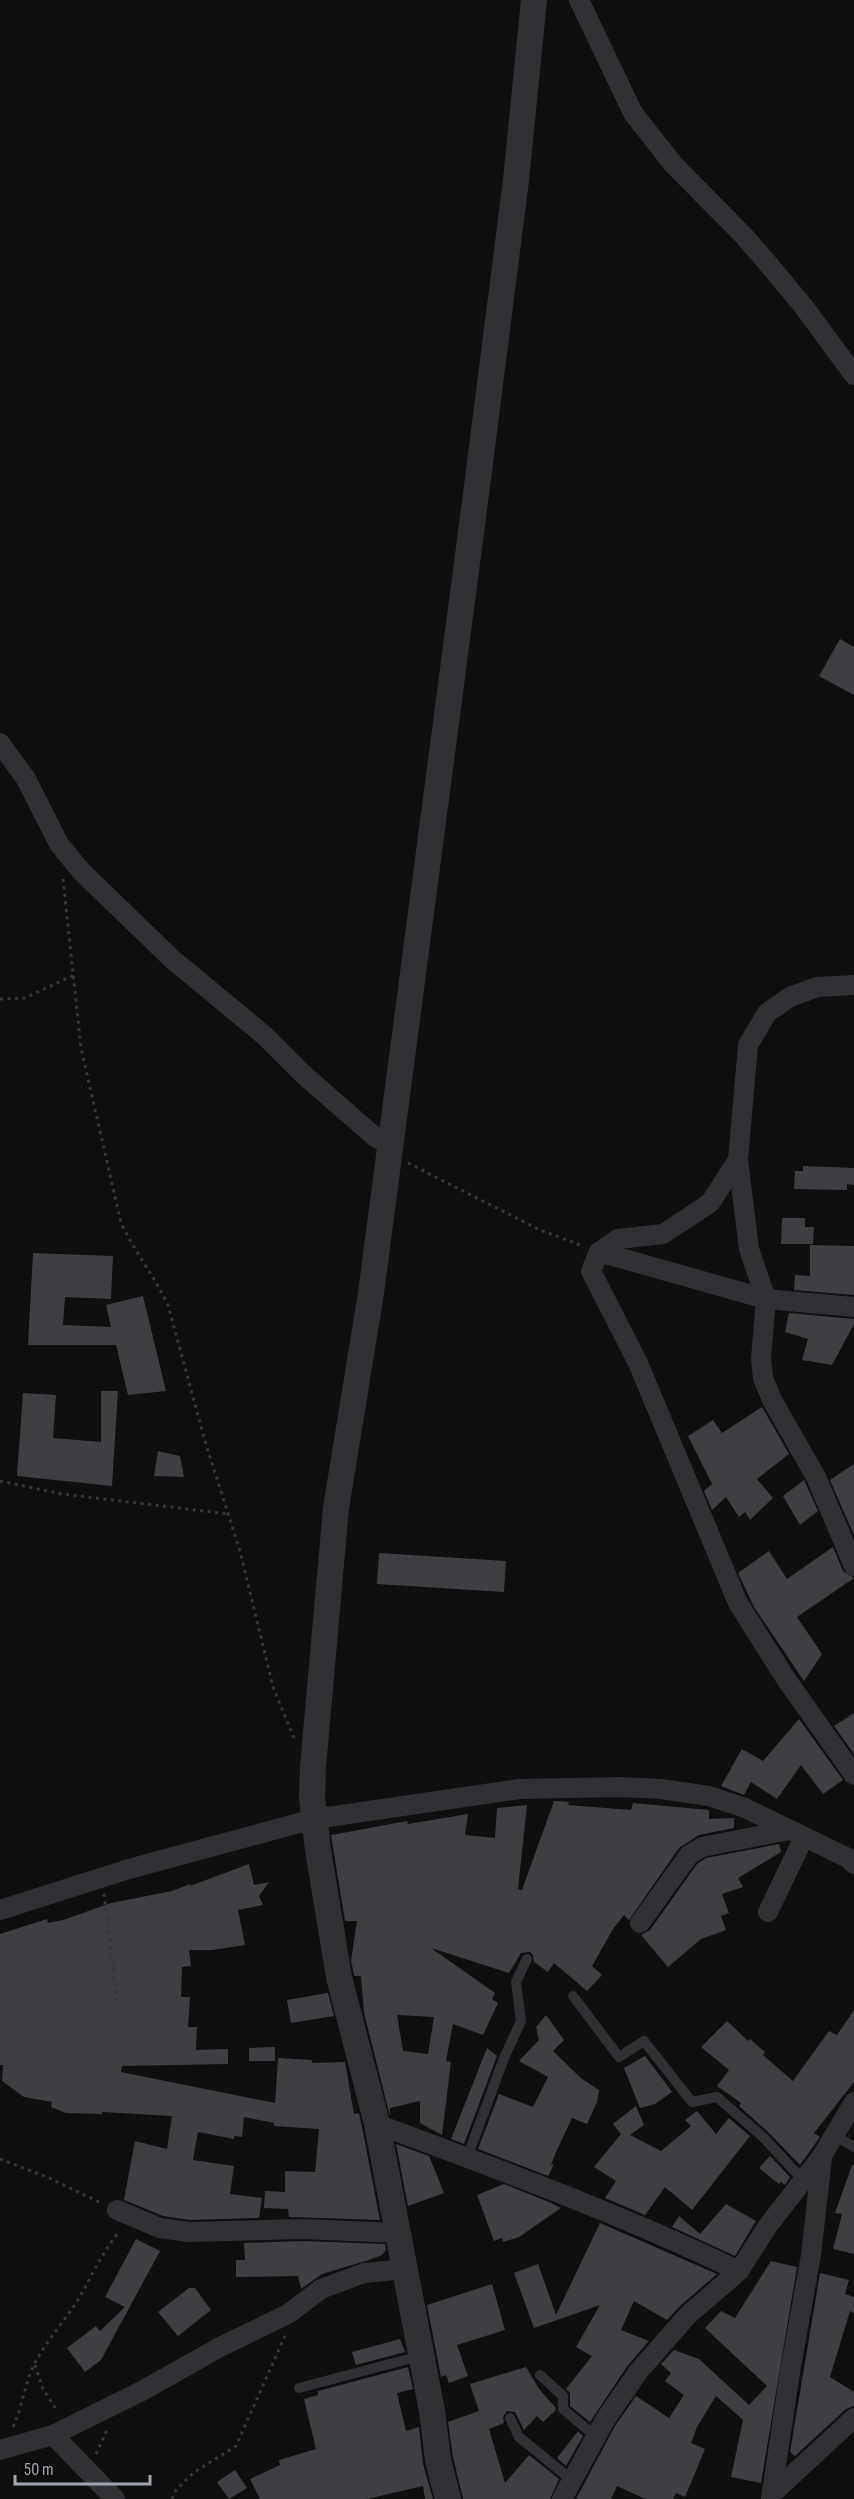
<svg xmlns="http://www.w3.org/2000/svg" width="854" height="2499" font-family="'Sofia Sans Condensed',sans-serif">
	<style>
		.building { fill: #3e3f43; fill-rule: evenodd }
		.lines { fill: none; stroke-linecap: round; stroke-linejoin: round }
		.path { stroke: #36383c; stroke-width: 3; stroke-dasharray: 3 4.5; stroke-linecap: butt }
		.service { stroke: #303135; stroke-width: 10 }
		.minor { stroke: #303135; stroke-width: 20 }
		.tertiary { stroke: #303135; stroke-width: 26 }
	</style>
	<rect width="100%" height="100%" fill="#0f0f10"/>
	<g class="building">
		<polygon points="840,639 854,647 854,695 819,676"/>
		<polygon points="803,1166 854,1168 854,1185 847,1184 847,1190 794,1189 795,1171 803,1171"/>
		<polygon points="782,1218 805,1218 805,1227 814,1227 813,1244 781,1244"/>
		<polygon points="810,1245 854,1246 854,1295 794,1290 795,1275 810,1276"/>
		<polygon points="33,1253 113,1256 111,1299 65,1297 63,1325 111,1327 106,1305 143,1296 166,1391 128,1395 116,1345 28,1345"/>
		<polygon points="789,1313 854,1319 854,1324 832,1365 802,1360 808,1339 785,1332"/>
		<polygon points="101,1391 118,1391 112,1486 17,1476 23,1393 56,1395 53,1438 101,1442"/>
		<polygon points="762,1407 789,1454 757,1479 773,1498 750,1520 745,1512 739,1517 726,1497 712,1510 704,1491 712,1484 688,1436 713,1420 722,1433"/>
		<polygon points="158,1451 180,1456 184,1477 154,1476"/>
		<polygon points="854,1464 854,1535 830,1480"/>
		<polygon points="804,1480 818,1511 800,1525 783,1496"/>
		<polygon points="833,1547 843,1571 854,1578 797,1617 822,1654 804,1681 754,1607 738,1573 769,1551 787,1579"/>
		<polygon points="379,1553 506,1561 504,1592 377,1584"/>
		<polygon points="854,1713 854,1754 834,1726"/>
		<polygon points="799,1719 843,1780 823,1794 801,1765 777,1799 751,1782 744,1795 721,1786 742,1749 763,1761"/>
		<path d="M 554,1801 L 569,1802 L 568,1805 L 631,1810 L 633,1803 L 709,1810 L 709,1819 L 734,1818 L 734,1828 L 699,1835 L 679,1848 L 629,1920 L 624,1915 L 613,1929 L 592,1966 L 602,1975 L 587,1991 L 554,1963 L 548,1972 L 534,1962 L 533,1955 L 530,1952 L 521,1953 L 509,1973 L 431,1948 L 495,1993 L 492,1999 L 498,2003 L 483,2035 L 453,2024 L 446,2061 L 451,2062 L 442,2135 L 420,2123 L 420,2101 L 390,2108 L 390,2116 L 364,2013 L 361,1976 L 354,1976 L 354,1974 L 351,1961 L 357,1921 L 345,1921 L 331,1835 L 407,1821 L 408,1824 L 468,1814 L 465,1835 L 495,1838 L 497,1808 L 527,1805 L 518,1889 L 522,1890 ZM 397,2015 L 434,2017 L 428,2054 L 403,2051 Z"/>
		<polygon points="779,1844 781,1852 738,1878 743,1887 722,1894 729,1913 721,1916 726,1930 701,1939 668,1967 641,1935 650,1930 697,1864 706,1858"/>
		<polygon points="249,1864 254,1885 269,1882 259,1896 263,1905 238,1910 245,1945 212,1950 189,1950 191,1966 182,1967 181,1997 190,1997 188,2027 197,2027 196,2050 228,2049 228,2064 122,2066 121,2072 275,2103 278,2058 312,2060 312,2063 345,2062 354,2114 359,2113 362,2127 380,2220 289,2217 288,2209 264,2208 265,2191 285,2192 285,2171 315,2172 319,2129 274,2126 274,2123 244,2117 242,2137 234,2136 234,2139 198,2132 193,2160 234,2166 230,2194 262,2198 259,2218 190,2220 163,2216 124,2200 135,2141 167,2149 172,2116 102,2112 102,2114 66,2113 51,2107 52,2102 24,2097 2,2081 3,2065 0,2065 0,1934 47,1919 48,1923 63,1920 111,1903 172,1891 190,1884 190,1886"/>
		<polygon points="328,1993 334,2016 291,2023 287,2000"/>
		<polygon points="854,2010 854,2082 814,2133 820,2137 800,2165 768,2132 739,2106 741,2103 717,2086 729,2070 701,2047 727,2021 748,2041 750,2039 765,2052 763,2055 793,2081 829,2031 837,2035"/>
		<polygon points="546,2015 564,2040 553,2051 582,2079 599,2090 597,2102 587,2124 572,2118 556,2152 551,2165 554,2164 548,2176 478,2149 499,2094 533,2107 548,2077 519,2061 539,2040 536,2027"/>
		<polygon points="275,2047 275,2061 249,2061 249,2048"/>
		<polygon points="487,2048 497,2056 464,2144 451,2139"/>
		<polygon points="645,2056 672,2092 655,2104 640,2108 624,2068"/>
		<polygon points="636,2106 644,2125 630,2135 661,2151 691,2126 685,2120 697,2111 716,2134 729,2118 750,2136 692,2210 665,2187 645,2215 605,2198 616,2181 594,2167 621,2134 613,2124"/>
		<polygon points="396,2144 429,2156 444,2193 408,2206"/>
		<polygon points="770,2156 790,2177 785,2185 781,2182 779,2184 759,2168"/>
		<polygon points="852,2165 854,2165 854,2254 833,2249 842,2214 835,2213"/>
		<polygon points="504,2184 551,2203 561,2208 519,2237 503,2242 502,2238 494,2241 477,2195"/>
		<polygon points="726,2204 756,2221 735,2256 672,2227 679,2216 700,2234"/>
		<polygon points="600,2223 717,2274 680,2306 667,2320 634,2301 621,2330 649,2341 628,2365 590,2422 570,2406 570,2393 566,2389 592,2356 576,2347 600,2305 534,2328 514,2273 538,2264 556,2315"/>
		<polygon points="136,2239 160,2251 101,2360 85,2372 67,2348 96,2326 100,2331 125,2307 105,2297"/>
		<polygon points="302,2241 385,2244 386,2250 382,2255 369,2260 322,2274 301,2289 298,2276 236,2277 236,2260 245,2260 244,2243"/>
		<polygon points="771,2261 797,2267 761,2483 731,2477 743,2420 716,2396 697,2427 691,2443 705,2449 685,2497 676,2493 673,2499 645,2499 617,2486 611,2499 576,2499 615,2426 636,2396 669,2418 684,2395 665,2381 671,2373 661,2364 674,2350 699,2359 749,2405 767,2386 705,2328 721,2311 735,2318"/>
		<polygon points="820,2273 849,2280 845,2294 854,2297 854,2313 850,2311 830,2377 854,2392 854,2406 846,2409 795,2456 790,2452"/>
		<polygon points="492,2284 505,2330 457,2345 468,2376 449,2383 446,2375 441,2377 427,2305"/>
		<polygon points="189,2288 195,2288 211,2310 178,2336 158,2312"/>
		<polygon points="400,2339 405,2352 356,2365 352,2352"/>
		<polygon points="408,2367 413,2389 397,2393 406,2431 419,2427 423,2464 433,2499 425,2499 423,2486 367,2499 260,2499 250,2479 280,2465 279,2460 316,2449 304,2399 318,2395 318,2391"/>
		<polygon points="526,2367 539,2389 555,2407 556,2410 543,2422 537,2416 524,2430 515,2412 507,2411 503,2417 504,2423 489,2429 505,2483 529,2455 559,2479 550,2499 463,2499 453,2457 448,2422 479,2411 470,2384"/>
		<polygon points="578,2431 583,2436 566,2466 557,2458"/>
		<polygon points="235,2470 247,2488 229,2499 217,2482"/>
	</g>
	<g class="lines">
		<g class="path">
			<path d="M 63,879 L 81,1048 L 121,1223 C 135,1252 154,1276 168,1305 L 205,1441 L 240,1551 L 273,1687 L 294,1738"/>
			<polyline points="0,999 25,998 74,975"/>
			<polyline points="408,1163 540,1230 583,1246"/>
			<polyline points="0,1481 62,1494 229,1514"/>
			<polyline points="104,1894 117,2000"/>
			<polyline points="0,2159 47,2177 101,2203"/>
			<polyline points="35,2365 43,2389 58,2412"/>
			<path d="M 13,2427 C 21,2409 24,2391 30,2374 C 40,2348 61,2326 76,2303 C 91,2279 101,2253 120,2231"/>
			<polyline points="96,2454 107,2430"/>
			<polyline points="172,2499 176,2490 193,2473 236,2446 285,2336"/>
		</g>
		<g class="service">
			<polyline points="573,1996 619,2057 644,2041 692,2102 717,2097 763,2137 803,2180"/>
			<polyline points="834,2135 854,2147"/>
			<polyline points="467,2158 504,2058 521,2021 516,1982 527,1959"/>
			<polyline points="540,2375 563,2396 563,2409 596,2437"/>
			<polyline points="299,2388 420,2356"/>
			<polyline points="510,2418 519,2437 573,2481"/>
		</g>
		<g class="minor">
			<polyline points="579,0 633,113 673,164 744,236 770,266 804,307 854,375"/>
			<polyline points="0,743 26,779 59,844 81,871 172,959 265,1036 304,1075 375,1137 389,1144"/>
			<polyline points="854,985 817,987 790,997 767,1013 748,1045 738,1160 710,1203 663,1234 618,1239 599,1252 591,1271 638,1363 738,1603 786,1679 854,1775"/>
			<polyline points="738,1160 749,1249 766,1299 761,1358 763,1378 772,1400 816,1477 854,1566"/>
			<polyline points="599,1252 766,1299 854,1307"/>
			<polyline points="0,1910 129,1869 314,1819 520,1789 621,1787 661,1789 709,1796 745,1808 848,1858 854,1864"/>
			<polyline points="768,1912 804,1837"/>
			<polyline points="640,1923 689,1855 702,1847 789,1830"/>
			<path d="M 377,2124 C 501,2170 620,2214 739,2271"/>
			<polyline points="117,2210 160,2228 189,2232 302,2229 399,2233"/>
			<polyline points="53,2435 115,2499"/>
			<polyline points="0,2450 53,2435 142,2391 220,2347 288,2314 321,2289 364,2273 405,2269"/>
			<polyline points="774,2492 854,2418"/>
			<polyline points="562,2499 605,2420 638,2372 688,2315 739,2271 767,2227 822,2156 854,2102"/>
			<polyline points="771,2499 790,2372 811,2255 822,2158"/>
		</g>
		<polyline class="tertiary" points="448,2499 438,2460 432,2411 377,2124 339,1977 318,1850 312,1798 313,1767 336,1508 371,1293 475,502 516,180 534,0"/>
	</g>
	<path d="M15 2475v9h135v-9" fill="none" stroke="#a1a6b1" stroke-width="3"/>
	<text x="24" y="2475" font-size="18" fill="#a1a6b1" stroke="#0a0a0b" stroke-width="4.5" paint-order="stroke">50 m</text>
</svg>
